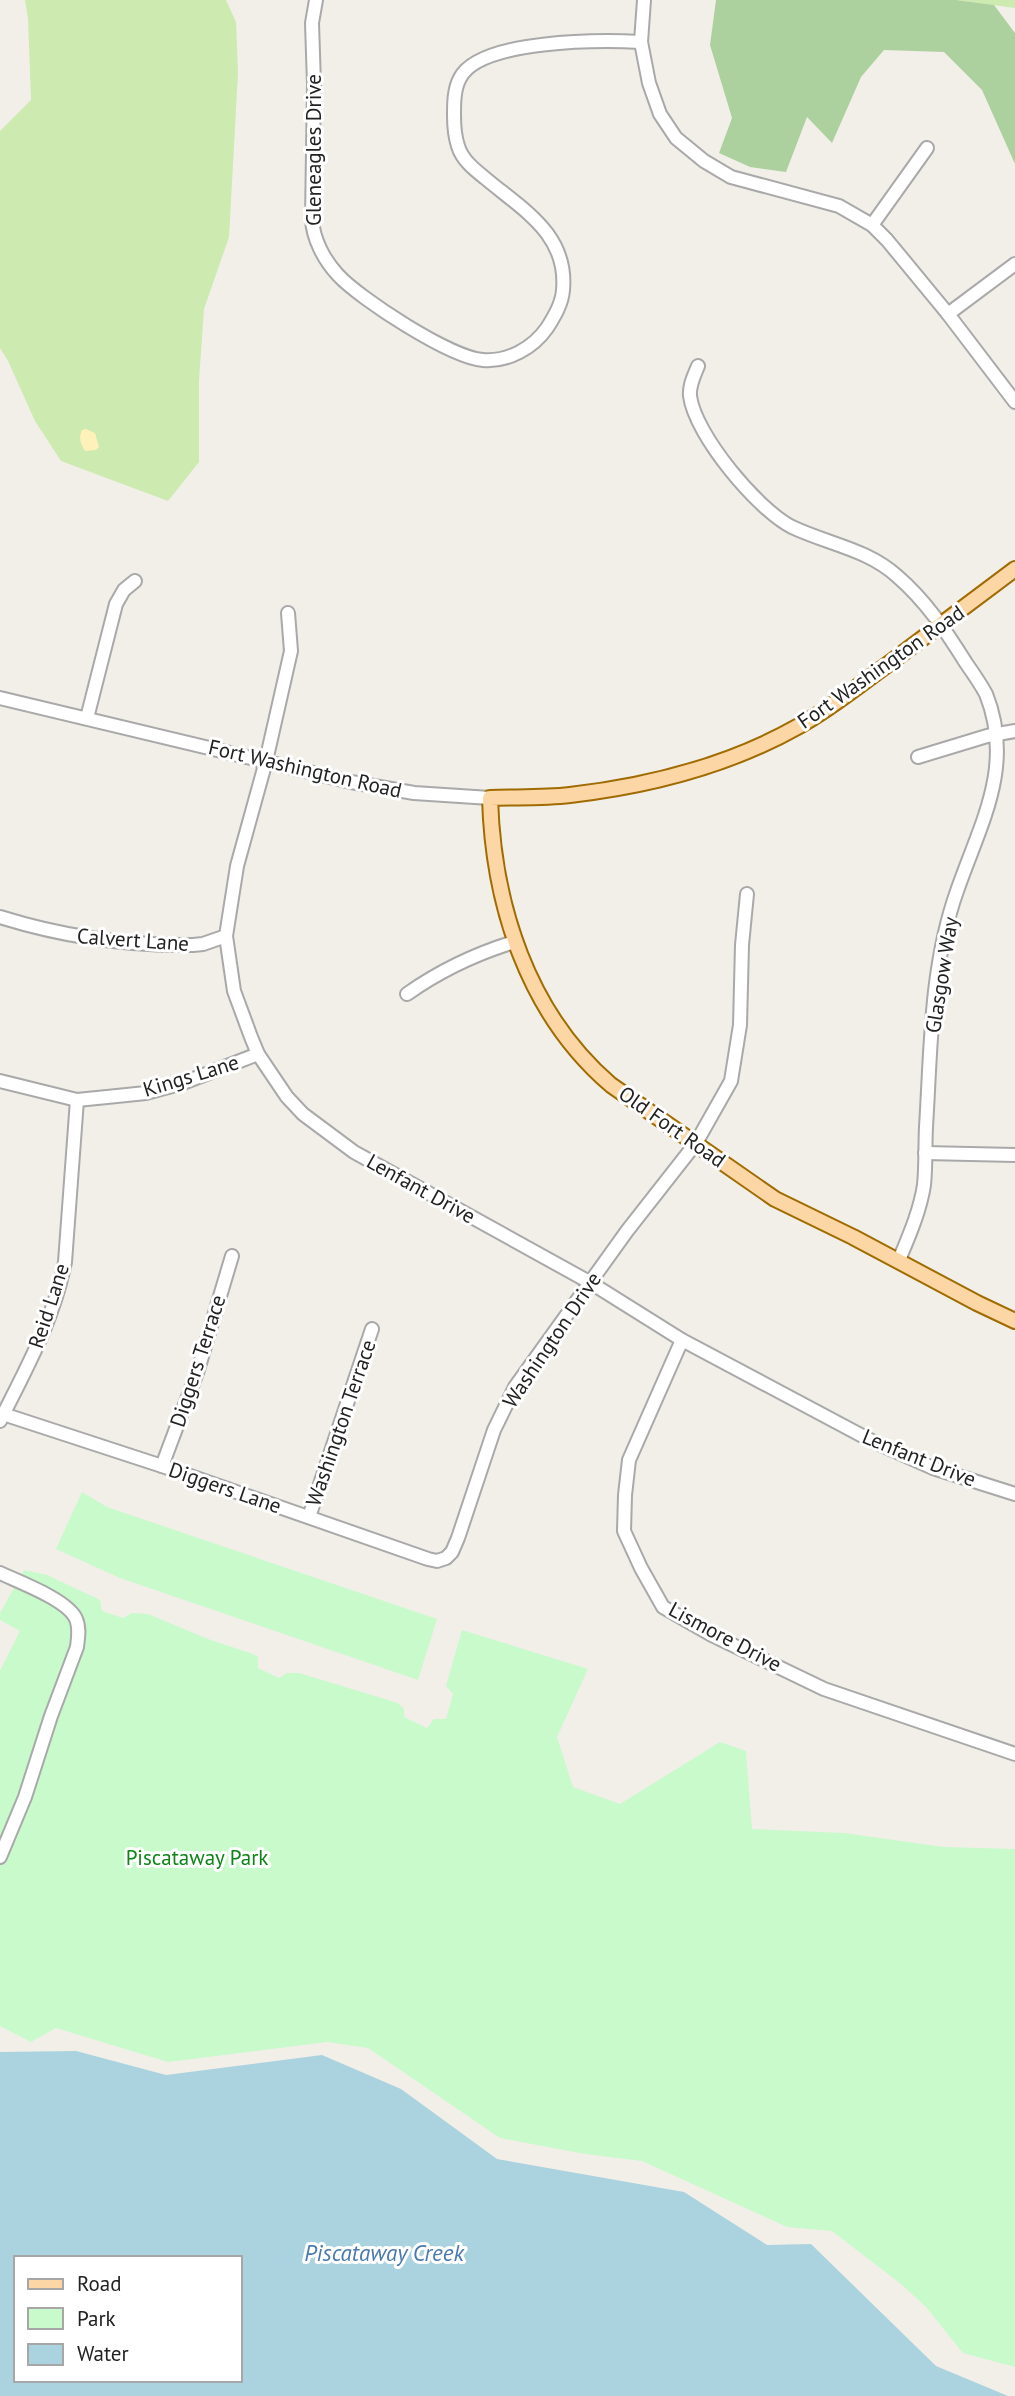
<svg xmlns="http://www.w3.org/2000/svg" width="1015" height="2396" font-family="'PT Sans',sans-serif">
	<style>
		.grass { fill: #cdebb0 }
		.forest { fill: #add19e }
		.sand { fill: #fff1ba }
		.park { fill: #c8facc }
		.water { fill: #aad3df; fill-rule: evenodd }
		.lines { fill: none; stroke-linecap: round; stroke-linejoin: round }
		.minor-casing { stroke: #a9a9a9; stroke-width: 16 }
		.major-casing { stroke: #a06b00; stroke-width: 18 }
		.minor { stroke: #fff; stroke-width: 12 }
		.major { stroke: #fcd6a4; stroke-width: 14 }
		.labels { text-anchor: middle; stroke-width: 6; stroke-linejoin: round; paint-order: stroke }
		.street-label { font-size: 21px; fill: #222; stroke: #fff }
		.park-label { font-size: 21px; fill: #0c8416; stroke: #fff }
		.water-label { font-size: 23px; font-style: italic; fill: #4a7aab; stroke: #fff }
	</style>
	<rect width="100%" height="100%" fill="#f2efe9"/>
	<g class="grass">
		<polygon points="25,0 226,0 236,22 238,73 229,237 204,309 199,381 199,462 168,501 61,461 35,421 8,361 0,348 0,131 31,100 28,18"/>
		<polygon points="956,0 1015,0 1015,8"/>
	</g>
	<polygon class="forest" points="716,0 956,0 994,5 1015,33 1015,164 982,90 944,52 884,50 861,77 832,143 807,117 786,172 750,167 719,153 732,118 710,45"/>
	<path class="sand" d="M 86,429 L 95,433 L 99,447 L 96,450 L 85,451 C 81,445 78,438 82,430 Z"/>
	<g class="park">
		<polygon points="82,1492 107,1507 437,1619 418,1680 120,1578 56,1549"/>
		<polygon points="24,1570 47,1575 100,1600 102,1611 123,1618 132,1613 148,1614 208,1639 253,1654 258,1657 258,1668 279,1678 287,1673 299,1673 398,1703 404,1709 404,1717 427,1728 434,1719 446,1719 453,1694 446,1686 462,1630 588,1669 557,1737 573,1787 620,1804 720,1742 746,1751 752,1829 844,1833 944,1847 1015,1849 1015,2367 963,2353 926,2307 901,2284 832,2231 787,2227 642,2161 585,2154 500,2138 368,2048 327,2042 168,2062 56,2028 31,2042 0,2026 0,1671 20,1631 0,1620 0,1613"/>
	</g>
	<path class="water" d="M 76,2051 L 166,2075 L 322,2055 L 401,2089 L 497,2159 L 684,2192 L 767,2245 L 811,2244 L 936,2366 L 1008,2396 L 0,2396 L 0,2052 ZM 16,2258 L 240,2258 L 240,2380 L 16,2380 Z"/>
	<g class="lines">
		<g class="minor-casing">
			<g id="minor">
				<path d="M 316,0 L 312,23 L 314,84 L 312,219 C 313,239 324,260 338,275 C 360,299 451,358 483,360 C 508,362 533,348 547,328 C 554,317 562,304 563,290 C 568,234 523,210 485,178 C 475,170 462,160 458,146 C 455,137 454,125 454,115 C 454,103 454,89 460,78 C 480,39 602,40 641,42"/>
				<polyline points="644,0 641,42 649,83 660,114 676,138 704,161 731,177 839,206 872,225 887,240 948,314 1015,402"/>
				<polyline points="872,225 927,148"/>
				<polyline points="948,314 1015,264"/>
				<path d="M 698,366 C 694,376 689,385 690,396 C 695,435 758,510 792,527 C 828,544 867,549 897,576 C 926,601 946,631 966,663 C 973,673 980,683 986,694 C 1015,767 980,824 957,891 C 930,967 931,1048 926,1127 C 925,1146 926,1166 924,1185 C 920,1211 909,1236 899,1260"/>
				<polyline points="288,613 291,651 266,761 237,866 226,936 234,991 251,1037 258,1054 287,1097 303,1114 354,1152 591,1283 682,1340 870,1440 933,1468 1015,1494"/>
				<polyline points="0,698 351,782 414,793 490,798"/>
				<polyline points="87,718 116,604 124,590 135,581"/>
				<polyline points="918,757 987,736 1015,731"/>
				<path d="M 0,917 C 64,937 126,946 193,945 L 203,944 L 226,936"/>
				<path d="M 407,994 C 441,970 475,954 514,942"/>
				<polyline points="0,1081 77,1100 107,1097 146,1093 183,1083 258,1054"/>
				<polyline points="925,1153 1015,1155"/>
				<polyline points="682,1340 629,1460 625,1495 624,1531 641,1568 663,1607 712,1635 824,1689 1015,1754"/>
				<polyline points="3,1414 162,1466 428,1559 437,1561 446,1558 452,1552 458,1538 494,1430 515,1387 627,1231 696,1143 731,1081 740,1025 742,945 747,894"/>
				<path d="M 0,1421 C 26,1369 54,1319 65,1262 L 77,1100"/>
				<polyline points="162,1466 198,1370 232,1256"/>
				<polyline points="309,1517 372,1329"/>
				<path d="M 0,1573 C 19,1582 68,1600 76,1619 C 80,1628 78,1638 77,1647 L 51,1716 L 25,1797 L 0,1857"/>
			</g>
		</g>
		<g class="major-casing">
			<path id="major" d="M 1015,569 C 972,601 930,633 887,665 C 858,686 830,709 799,726 C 730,765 648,786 570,795 C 544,798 517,797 490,798 C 493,905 528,1014 611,1085 L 775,1199 L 853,1237 L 977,1303 L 1015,1321"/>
		</g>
		<use href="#minor" class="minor"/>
		<use href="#major" class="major"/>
	</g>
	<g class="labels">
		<g class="street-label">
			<text transform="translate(314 150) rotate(-90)" y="7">Gleneagles Drive</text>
			<text transform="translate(881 667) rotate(-35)" y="7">Fort Washington Road</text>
			<text transform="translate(305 769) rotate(13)" y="7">Fort Washington Road</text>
			<text transform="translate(133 940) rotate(4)" y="7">Calvert Lane</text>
			<text transform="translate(942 975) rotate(-81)" y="7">Glasgow Way</text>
			<text transform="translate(191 1076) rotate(-17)" y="7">Kings Lane</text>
			<text transform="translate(672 1127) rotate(35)" y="7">Old Fort Road</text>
			<text transform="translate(421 1189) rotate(29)" y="7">Lenfant Drive</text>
			<text transform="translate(49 1306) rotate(-72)" y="7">Reid Lane</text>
			<text transform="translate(552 1340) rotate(-56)" y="7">Washington Drive</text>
			<text transform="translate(198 1361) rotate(-72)" y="7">Diggers Terrace</text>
			<text transform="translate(341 1423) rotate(-71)" y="7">Washington Terrace</text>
			<text transform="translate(919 1458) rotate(22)" y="7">Lenfant Drive</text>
			<text transform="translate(225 1488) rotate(19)" y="7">Diggers Lane</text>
			<text transform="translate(725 1637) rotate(28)" y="7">Lismore Drive</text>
		</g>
		<g class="park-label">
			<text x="197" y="1865">Piscataway Park</text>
		</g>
		<g class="water-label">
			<text x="384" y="2261">Piscataway Creek</text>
		</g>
	</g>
	<rect x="14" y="2256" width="228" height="126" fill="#ffffff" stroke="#a7a7a7" stroke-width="2"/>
	<rect x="28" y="2279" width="35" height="10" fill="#fcd6a4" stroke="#a7a7a7" stroke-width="2"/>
	<text x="77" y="2291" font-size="21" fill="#222222">Road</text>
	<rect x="28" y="2308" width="35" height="21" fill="#c8facc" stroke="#a7a7a7" stroke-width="2"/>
	<text x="77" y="2326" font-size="21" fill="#222222">Park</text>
	<rect x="28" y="2344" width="35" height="21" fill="#aad3df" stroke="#a7a7a7" stroke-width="2"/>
	<text x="77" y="2361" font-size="21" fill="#222222">Water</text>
</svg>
